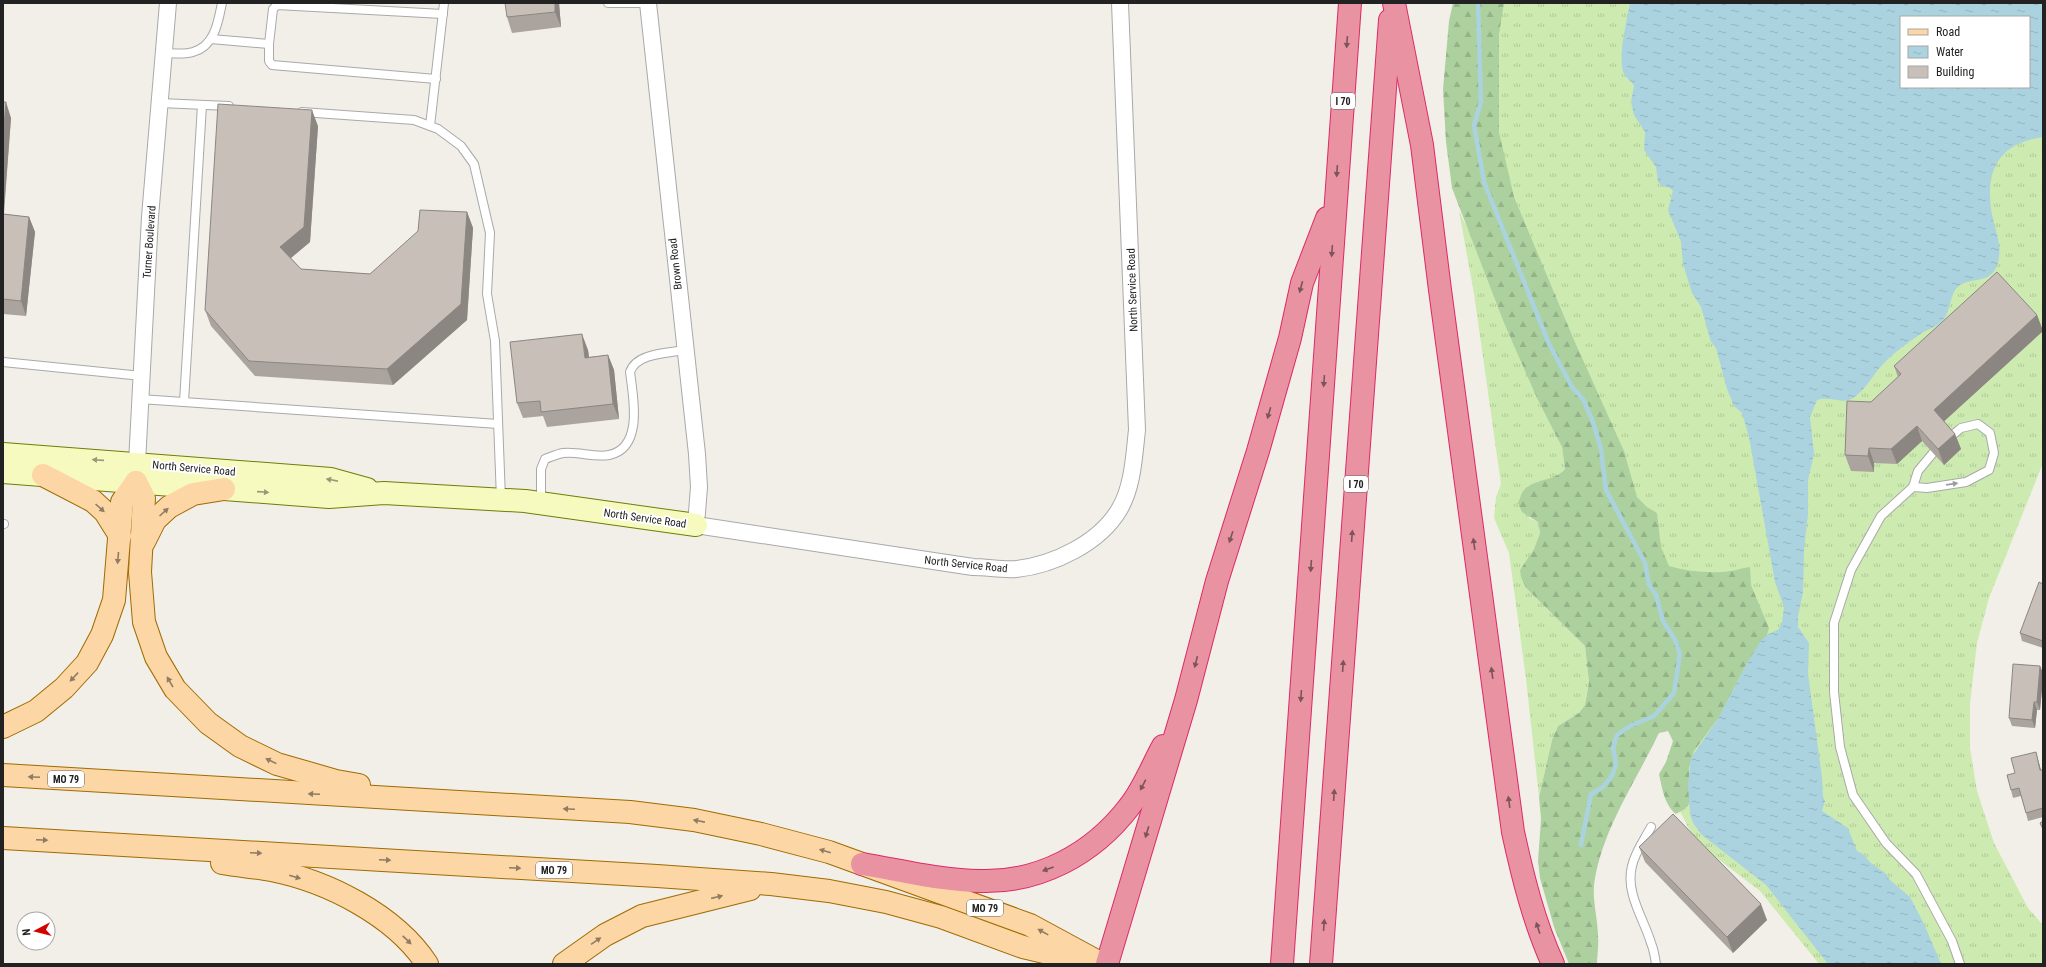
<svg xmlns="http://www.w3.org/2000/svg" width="2046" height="967" font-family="'Roboto Condensed',sans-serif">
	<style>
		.grass { fill: url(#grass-tufts); fill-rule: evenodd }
		.forest { fill: url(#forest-firs) }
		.water { fill: url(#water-ripples); fill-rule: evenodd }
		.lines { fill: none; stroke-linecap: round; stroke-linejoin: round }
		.stream { stroke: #aad3df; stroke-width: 4.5 }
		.lane-casing { stroke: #a9a9a9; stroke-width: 10 }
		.street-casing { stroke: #a9a9a9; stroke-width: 18 }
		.secondary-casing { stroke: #707d05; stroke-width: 24 }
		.primary-casing { stroke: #a06b00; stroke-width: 24 }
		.highway-casing { stroke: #dc2a67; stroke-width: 24 }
		.lane { stroke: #fff; stroke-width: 8 }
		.street { stroke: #fff; stroke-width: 16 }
		.secondary { stroke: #f7fabf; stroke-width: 22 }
		.primary { stroke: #fcd6a4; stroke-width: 22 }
		.highway { stroke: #e892a2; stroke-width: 22 }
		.wall { fill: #aba49e }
		.shaded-wall { fill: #8b8681 }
		.building { fill: #c7bfb8; stroke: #8b8681 }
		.oneway { fill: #7b545c }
		.oneway2 { fill: #979978 }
		.oneway3 { fill: #9c9c9c }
		.oneway4 { fill: #8f7c63 }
		.labels { text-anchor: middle; stroke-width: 4; stroke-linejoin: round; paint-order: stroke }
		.shield { fill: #fff; stroke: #646464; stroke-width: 1 }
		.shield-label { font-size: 10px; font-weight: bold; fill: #222 }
		.street-label { font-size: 11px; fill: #222; stroke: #fff }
	</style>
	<defs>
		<pattern id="grass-tufts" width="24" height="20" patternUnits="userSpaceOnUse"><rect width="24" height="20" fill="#cdebb0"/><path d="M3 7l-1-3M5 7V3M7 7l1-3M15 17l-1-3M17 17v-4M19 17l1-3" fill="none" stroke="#b0c997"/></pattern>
		<pattern id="forest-firs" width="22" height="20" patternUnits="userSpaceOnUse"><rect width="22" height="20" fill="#add19e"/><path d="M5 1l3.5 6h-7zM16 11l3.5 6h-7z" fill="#95b388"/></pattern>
		<pattern id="water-ripples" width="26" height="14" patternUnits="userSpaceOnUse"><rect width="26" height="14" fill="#aad3df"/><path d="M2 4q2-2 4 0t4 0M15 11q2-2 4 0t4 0" fill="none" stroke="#92b5bf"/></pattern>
	</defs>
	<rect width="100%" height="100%" fill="#f2efe9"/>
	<g class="grass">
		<path d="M 1494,3 L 2043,3 L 2043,463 L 1989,598 L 1977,643 L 1970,704 L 1970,748 L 1977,791 L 1994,843 L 2028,908 L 2043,925 L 2043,964 L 1819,964 L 1760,891 L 1697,843 L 1687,825 L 1671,793 L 1687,710 L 1493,182 ZM 1901,17 L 2029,17 L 2029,87 L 1901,87 Z"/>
		<polygon points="1459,211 1472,238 1504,323 1562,447 1565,469 1560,475 1534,484 1529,518 1538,522 1540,533 1534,549 1526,562 1526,588 1585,646 1589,682 1585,705 1579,713 1558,726 1552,740 1539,797 1526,679 1509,553 1494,518 1496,497 1501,484 1474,294"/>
	</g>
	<path class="forest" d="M 1453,3 L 1504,3 L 1499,34 L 1499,132 L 1514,197 L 1574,340 L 1624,451 L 1637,497 L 1647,507 L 1657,513 L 1661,547 L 1669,566 C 1686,571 1704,573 1722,572 C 1731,572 1741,568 1750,567 L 1751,585 L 1769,628 L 1767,635 L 1746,665 L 1719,717 L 1694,751 L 1689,768 L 1690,802 L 1685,809 L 1676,814 C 1665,806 1662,788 1659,774 L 1666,762 L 1673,741 L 1668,731 L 1659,733 C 1636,781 1605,825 1595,878 C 1591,898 1598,917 1598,936 C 1599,945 1597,955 1597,964 L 1569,964 L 1554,927 L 1540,878 L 1538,861 L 1541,819 L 1539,797 L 1552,740 L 1558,726 L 1579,713 L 1585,705 L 1589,682 L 1585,646 L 1526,588 L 1521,577 L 1520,570 L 1534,549 L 1540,533 L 1538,522 L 1522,512 L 1518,503 C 1520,499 1521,494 1523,491 C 1534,478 1554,482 1565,469 L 1562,447 L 1537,398 L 1504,323 L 1452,188 L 1446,142 L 1443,89 L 1449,21 Z"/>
	<path class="water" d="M 1630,3 L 2043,3 L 2043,137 C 2000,144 1986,167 1991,209 C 1994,230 2005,247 1996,268 C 1988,284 1971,277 1959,286 C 1949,293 1952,310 1943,320 C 1938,326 1929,329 1922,333 C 1909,342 1896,351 1884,363 C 1873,374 1864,394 1849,400 C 1840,403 1830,396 1817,400 L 1810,417 L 1814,454 L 1808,480 L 1808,515 L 1804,549 L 1803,592 L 1798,617 L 1798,627 L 1809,643 L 1808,674 L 1822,777 L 1823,796 L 1825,801 L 1822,811 L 1848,828 L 1857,851 L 1863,854 L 1871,863 L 1885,873 L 1890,880 L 1910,897 L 1925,926 L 1941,964 L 1828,964 L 1766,885 L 1702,835 L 1693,823 L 1690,814 L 1688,785 L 1691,758 L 1719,717 L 1746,665 L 1760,642 L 1767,635 L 1779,629 L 1782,622 L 1784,607 L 1775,582 L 1749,437 L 1742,413 L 1734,406 L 1727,389 L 1716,348 L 1711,342 L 1701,307 L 1692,293 L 1683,264 L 1681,242 L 1668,210 L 1673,191 L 1670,188 L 1662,186 L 1658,182 L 1656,167 L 1644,150 L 1645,132 L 1634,115 L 1631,102 L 1634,86 C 1632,81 1627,79 1624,74 C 1617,58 1627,20 1630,3 ZM 1901,17 L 2029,17 L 2029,87 L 1901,87 Z"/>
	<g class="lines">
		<polyline class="stream" points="1478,3 1481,102 1474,125 1484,182 1549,344 1572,387 1583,399 1593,422 1601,449 1606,490 1645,563 1649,585 1656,595 1663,621 1675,640 1680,654 1674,693 1654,716 1630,726 1617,735 1613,748 1616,764 1612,776 1603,787 1591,794 1581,845"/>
		<g class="lane-casing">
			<g id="lane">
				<polyline points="608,3 648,3"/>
				<polyline points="211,39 269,44 269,61 272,65 436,79"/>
				<polyline points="269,44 273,9 277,5 443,14"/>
				<path d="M 164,53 C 173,53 184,55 193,52 C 215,46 218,22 222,3"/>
				<polyline points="160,103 229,106"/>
				<polyline points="302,112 414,120 438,129 461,146 474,164 490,233 487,294 495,341 501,499"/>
				<polyline points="430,126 444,3"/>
				<polyline points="3,362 142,376"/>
				<polyline points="140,399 498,424"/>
				<polyline points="184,402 202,105"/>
				<polyline points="1933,453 1918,471 1913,487 1881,516 1851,570 1834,623 1834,692 1840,747 1853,795 1886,843 1916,874 1952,941 1960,964"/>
				<polyline points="1913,487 1927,488 1966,482 1989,470 1994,453 1990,433 1978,424 1961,428 1950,437"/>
				<path d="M 541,503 L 541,469 L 545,459 C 551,457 557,454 563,453 C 578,451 594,458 609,455 C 644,448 633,396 630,372 C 636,353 668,353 685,350"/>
				<polyline points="3,524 4,524"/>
				<path d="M 1651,827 C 1644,840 1635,852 1632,866 C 1625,893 1644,919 1651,943 C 1654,950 1655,957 1656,964"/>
			</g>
		</g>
		<g class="street-casing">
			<g id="street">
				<path d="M 648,3 L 697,454 L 699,487 L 696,525 L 973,567 C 987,567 1002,570 1016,569 C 1054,565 1099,543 1119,510 C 1133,487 1134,456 1137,430 L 1120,3"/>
				<polyline points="137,463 150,217 168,3"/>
			</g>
		</g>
		<g class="secondary-casing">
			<g id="secondary">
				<polyline points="3,454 331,479 367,489"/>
				<polyline points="3,472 329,497 384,493 525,501 696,525"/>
			</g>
		</g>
		<g class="primary-casing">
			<g id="primary">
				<polyline points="43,475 93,501 105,512 120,536"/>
				<polyline points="136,482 144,498 140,572 144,622 156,657 175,689 208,723 240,746 277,764 336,781 359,785"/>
				<polyline points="144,542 155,520 169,507 193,494 224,489"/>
				<polyline points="3,727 36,711 64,688 87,663 102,635 114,600 122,502 136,482"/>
				<polyline points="3,775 630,812 694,820 761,834 829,852 1030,925 1102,964"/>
				<polyline points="3,838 657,876 771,884 829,891 886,902 941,917 1023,947 1078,960"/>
				<path d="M 222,863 C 238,866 255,867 271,870 C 327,881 395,915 427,964"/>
				<polyline points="564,964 605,935 642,916 750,889"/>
			</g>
		</g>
		<g class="highway-casing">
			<g id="highway">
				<path d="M 1394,3 L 1422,145 L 1440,290 L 1513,832 C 1523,878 1534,922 1553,964"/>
				<path d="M 862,864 C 899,870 943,881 980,881 C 1039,883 1093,854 1129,807 C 1143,790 1152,766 1163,746"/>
				<polyline points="1107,964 1186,700 1217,581 1258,451 1290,338 1302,283 1327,218"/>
				<polyline points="1282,964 1350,3"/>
				<polyline points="1321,964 1390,20"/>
			</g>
		</g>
		<use href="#lane" class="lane"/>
		<use href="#street" class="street"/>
		<use href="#secondary" class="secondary"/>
		<use href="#primary" class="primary"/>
		<use href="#highway" class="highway"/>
	</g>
	<g class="wall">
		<polygon points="559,3 561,27 512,33 507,17"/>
		<polygon points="3,102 11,118 4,214 29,217 35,232 26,316 3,314"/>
		<polygon points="318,126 310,242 291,258 301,269 370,274 467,212 473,228 467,320 393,385 255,376 211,326 205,310"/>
		<polygon points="2037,315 2043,331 1944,421 1955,434 1961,449 1944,465 1922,441 1897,464 1874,463 1874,472 1851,471 1845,455 1871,402 1898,377 1894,366"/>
		<polygon points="588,350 589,357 608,355 614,370 619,419 547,427 543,416 523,418 517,403"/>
		<polygon points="2043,584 2043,648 2022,641 2020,633"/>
		<polygon points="2040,666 2043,673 2043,678 2040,710 2037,710 2035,728 2012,726 2009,718"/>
		<polygon points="2036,752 2041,770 2043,770 2043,817 2028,821 2026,813 2021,796 2013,798 2011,790 2015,773"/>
		<polygon points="1639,847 1767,920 1733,953 1645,862"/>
	</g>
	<g class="shaded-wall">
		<polygon points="555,3 559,3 561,27 555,12"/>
		<polygon points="6,102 11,118 3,221 3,137"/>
		<polygon points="312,110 318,126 310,242 286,262 280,247"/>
		<polygon points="467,212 473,228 467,320 393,385 387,369"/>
		<polygon points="29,217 35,232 26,316 21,301"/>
		<polygon points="2037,315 2043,331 1939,426 1934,410"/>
		<polygon points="582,334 588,350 591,373 585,358"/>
		<polygon points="608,355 614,370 619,419 613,404"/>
		<polygon points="1917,426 1922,441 1897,464 1891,449"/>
		<polygon points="1955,434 1961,449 1944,465 1938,449"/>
		<polygon points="1869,448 1874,463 1874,472 1868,456"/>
		<polygon points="2040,666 2043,673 2043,678 2040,710 2037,702"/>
		<polygon points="2034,702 2037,710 2035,728 2032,720"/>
		<polygon points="2036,752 2038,760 2043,777 2040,770"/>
		<polygon points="1761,904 1767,920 1733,953 1727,937"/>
	</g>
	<g class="building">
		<polygon points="505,3 555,3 555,12 507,17"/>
		<polygon points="3,102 6,102 3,137"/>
		<polygon points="218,104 312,110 304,227 280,247 301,269 370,274 418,231 420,210 467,212 461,304 387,369 249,361 205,310"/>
		<polygon points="3,214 29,217 21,301 3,299"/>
		<polygon points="1997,272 2037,315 1934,410 1955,434 1938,449 1917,426 1891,449 1869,448 1868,456 1845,455 1847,401 1871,402 1901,374 1894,366"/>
		<polygon points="582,334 585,358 608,355 613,404 541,412 540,401 517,403 510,342"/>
		<polygon points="2039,582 2043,584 2043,641 2020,633"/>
		<polygon points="2013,664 2040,666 2037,702 2034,702 2032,720 2009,718"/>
		<polygon points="2036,752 2040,770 2043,770 2043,808 2026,813 2019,788 2011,790 2007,775 2015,773 2011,758"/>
		<polygon points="1673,814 1761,904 1727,937 1639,847"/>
		<polygon points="2043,821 2043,829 2040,823"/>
	</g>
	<defs><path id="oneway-solid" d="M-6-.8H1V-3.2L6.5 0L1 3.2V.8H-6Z"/></defs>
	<g class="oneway">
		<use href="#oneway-solid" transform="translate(1347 42) rotate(94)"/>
		<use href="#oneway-solid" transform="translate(1337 171) rotate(94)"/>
		<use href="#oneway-solid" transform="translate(1332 251) rotate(94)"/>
		<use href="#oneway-solid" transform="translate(1301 287) rotate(105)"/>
		<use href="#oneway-solid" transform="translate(1324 381) rotate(94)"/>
		<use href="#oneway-solid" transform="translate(1269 413) rotate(106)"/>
		<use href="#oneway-solid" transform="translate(1352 536) rotate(-86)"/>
		<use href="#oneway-solid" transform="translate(1231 537) rotate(108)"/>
		<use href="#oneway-solid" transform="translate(1474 544) rotate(-98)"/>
		<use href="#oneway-solid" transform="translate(1311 566) rotate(94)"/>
		<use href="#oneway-solid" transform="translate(1196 662) rotate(104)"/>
		<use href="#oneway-solid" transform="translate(1343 666) rotate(-86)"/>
		<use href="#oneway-solid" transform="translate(1492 673) rotate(-98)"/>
		<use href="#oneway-solid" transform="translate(1301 696) rotate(94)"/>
		<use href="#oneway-solid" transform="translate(1143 785) rotate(118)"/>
		<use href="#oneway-solid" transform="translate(1334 795) rotate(-86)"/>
		<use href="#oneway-solid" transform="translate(1509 802) rotate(-98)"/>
		<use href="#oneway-solid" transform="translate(1147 832) rotate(107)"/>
		<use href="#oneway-solid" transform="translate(1048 869) rotate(160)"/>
		<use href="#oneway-solid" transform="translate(1324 925) rotate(-86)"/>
		<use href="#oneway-solid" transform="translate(1538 928) rotate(-108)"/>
	</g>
	<g class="oneway2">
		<use href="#oneway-solid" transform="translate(98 460) rotate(-176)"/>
		<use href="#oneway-solid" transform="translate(332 480) rotate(-169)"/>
		<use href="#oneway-solid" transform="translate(263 492) rotate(4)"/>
	</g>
	<use class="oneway3" href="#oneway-solid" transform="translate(1952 484) rotate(-8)"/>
	<g class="oneway4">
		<use href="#oneway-solid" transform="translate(100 508) rotate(42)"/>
		<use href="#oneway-solid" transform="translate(164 512) rotate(-42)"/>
		<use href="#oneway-solid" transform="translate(118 558) rotate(95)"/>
		<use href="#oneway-solid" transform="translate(74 677) rotate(133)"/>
		<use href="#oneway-solid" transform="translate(170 682) rotate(-120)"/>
		<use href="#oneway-solid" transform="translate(271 761) rotate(-154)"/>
		<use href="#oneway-solid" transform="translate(34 777) rotate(-177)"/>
		<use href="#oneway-solid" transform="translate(314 794) rotate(-177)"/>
		<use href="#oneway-solid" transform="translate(569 809) rotate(-177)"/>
		<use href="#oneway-solid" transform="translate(699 821) rotate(-169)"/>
		<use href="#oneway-solid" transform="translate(42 840) rotate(3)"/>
		<use href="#oneway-solid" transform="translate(825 851) rotate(-164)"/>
		<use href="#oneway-solid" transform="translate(256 853) rotate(3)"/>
		<use href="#oneway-solid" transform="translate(385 860) rotate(3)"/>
		<use href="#oneway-solid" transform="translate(515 868) rotate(3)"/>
		<use href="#oneway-solid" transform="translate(295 877) rotate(16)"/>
		<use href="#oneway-solid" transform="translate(717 897) rotate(-13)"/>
		<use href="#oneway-solid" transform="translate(1043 932) rotate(-151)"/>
		<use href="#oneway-solid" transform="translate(407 940) rotate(44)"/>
		<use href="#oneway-solid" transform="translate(596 941) rotate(-34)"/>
	</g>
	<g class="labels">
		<g class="shield">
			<rect x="1331" y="93" width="24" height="16" rx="3"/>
			<rect x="1344" y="476" width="24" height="16" rx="3"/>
			<rect x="48" y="771" width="36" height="16" rx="3"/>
			<rect x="536" y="862" width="36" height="16" rx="3"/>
			<rect x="967" y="900" width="36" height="16" rx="3"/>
		</g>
		<g class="shield-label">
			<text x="1343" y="105">I 70</text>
			<text x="1356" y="488">I 70</text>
			<text x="66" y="783">MO 79</text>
			<text x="554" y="874">MO 79</text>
			<text x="985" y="912">MO 79</text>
		</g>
		<g class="street-label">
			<text transform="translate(149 242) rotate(-86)" y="4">Turner Boulevard</text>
			<text transform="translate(675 264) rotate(-96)" y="4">Brown Road</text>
			<text transform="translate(1132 290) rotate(-92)" y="4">North Service Road</text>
			<text transform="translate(194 468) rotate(5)" y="4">North Service Road</text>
			<text transform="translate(645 518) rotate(8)" y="4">North Service Road</text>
			<text transform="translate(966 564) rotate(6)" y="4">North Service Road</text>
		</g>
	</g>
	<rect width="2046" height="967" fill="none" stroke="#222222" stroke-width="8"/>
	<rect x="1900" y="16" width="130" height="72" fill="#ffffff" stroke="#a7a7a7"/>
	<rect x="1908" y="29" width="20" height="6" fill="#fcd6a4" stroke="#a7a7a7"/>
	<text x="1936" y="36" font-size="12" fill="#222222">Road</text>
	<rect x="1908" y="46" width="20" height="12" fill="url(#water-ripples)" stroke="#a7a7a7"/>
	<text x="1936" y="56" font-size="12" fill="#222222">Water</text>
	<rect x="1908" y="66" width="20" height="12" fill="#c7bfb8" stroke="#a7a7a7"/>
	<text x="1936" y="76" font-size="12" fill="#222222">Building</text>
	<g transform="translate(36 931) rotate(263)"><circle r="19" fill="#ffffff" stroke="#a7a7a7"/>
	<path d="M0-3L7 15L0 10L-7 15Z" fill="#d40000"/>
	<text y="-6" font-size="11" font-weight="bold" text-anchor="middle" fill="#222222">N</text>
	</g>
</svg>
